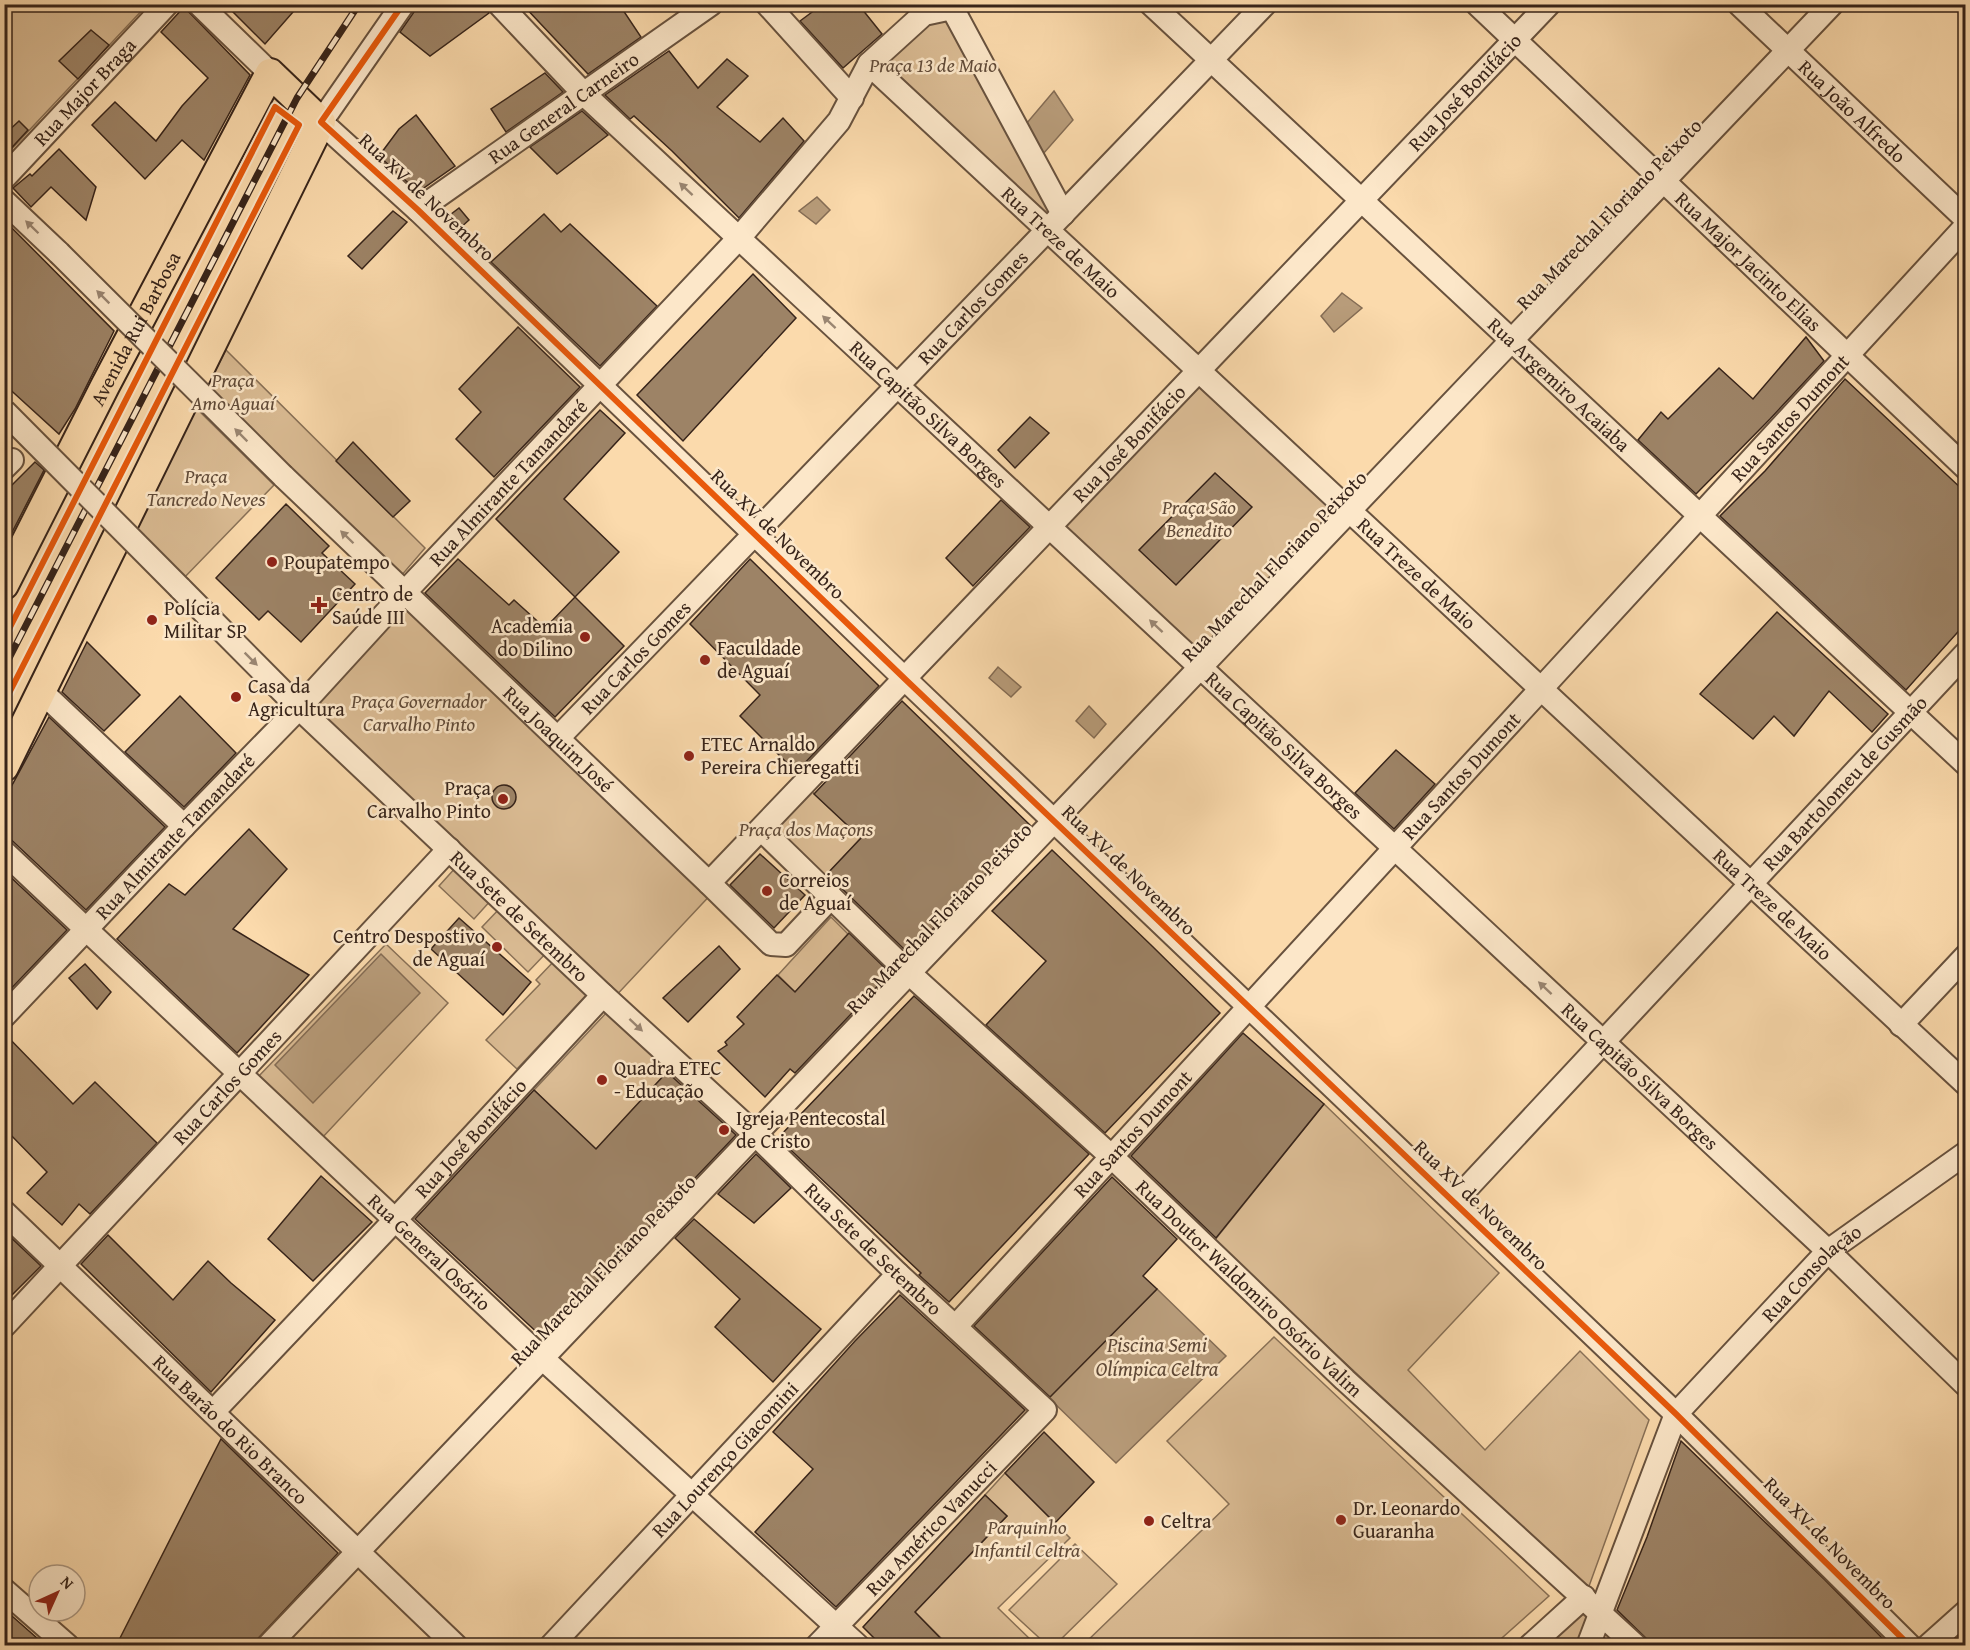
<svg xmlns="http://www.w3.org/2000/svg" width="1970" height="1650" font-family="'Gentium Book Plus',serif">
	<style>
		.green { fill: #dabb93; stroke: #887056; stroke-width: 1.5 }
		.water { fill: #b89c7a; stroke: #846c54; stroke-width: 1.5 }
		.building { fill: #9d8366; stroke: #37241a; stroke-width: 1.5 }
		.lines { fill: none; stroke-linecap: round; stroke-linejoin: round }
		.minor-casing { stroke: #68523e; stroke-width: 26 }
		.major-casing { stroke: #37241a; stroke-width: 32 }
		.minor { stroke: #fce7c9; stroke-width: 22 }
		.major { stroke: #fbdaac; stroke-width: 28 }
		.rail-casing { stroke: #37241a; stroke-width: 7 }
		.rail { stroke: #fce7c9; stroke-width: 4.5; stroke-dasharray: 14; stroke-linecap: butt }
		.minor-bridge-casing { stroke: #68523e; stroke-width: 26; stroke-linecap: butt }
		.minor-bridge { stroke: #fce7c9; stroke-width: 22 }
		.cycleway-casing { stroke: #fce7c9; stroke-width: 10 }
		.cycleway { stroke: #e8590c; stroke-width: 6 }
		.oneway { fill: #9a8672 }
		.poi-dot { fill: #8f2418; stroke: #fce7c9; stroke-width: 2 }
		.labels { text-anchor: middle; stroke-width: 5; stroke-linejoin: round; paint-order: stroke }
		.park-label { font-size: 20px; font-style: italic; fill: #604a38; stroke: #fce7c9 }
		.street-label { font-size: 20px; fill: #37241a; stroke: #fce7c9 }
		.poi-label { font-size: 20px; fill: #37241a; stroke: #fce7c9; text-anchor: start }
		.water-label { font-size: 21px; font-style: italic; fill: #5e4837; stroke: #fce7c9 }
	</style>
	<rect width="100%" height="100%" fill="#fbdaac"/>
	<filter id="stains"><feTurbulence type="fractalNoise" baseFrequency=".00333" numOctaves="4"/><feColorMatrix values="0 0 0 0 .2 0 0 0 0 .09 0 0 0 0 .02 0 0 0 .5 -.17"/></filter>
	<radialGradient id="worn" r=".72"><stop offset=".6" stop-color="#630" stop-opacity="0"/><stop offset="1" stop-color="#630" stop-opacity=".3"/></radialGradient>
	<g class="green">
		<polygon points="5,5 147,5 5,156"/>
		<polygon points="942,9 1063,214 1047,230 869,64"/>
		<polygon points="226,350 425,548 395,583 202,396"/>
		<polygon points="1198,370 1349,511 1200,667 1049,527"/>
		<polygon points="193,405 274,485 181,581 131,532"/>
		<polygon points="405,592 716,889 611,1001 299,708"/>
		<polygon points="805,785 861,838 818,884 762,830"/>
		<polygon points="457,866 492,899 474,919 439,886"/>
		<polygon points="501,907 548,951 528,972 482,927"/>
		<polygon points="831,917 848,934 795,992 778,975"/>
		<polygon points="386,944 448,1003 322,1138 257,1078"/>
		<polygon points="556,959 590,991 517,1069 486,1040 540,984 536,980"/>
		<polygon points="607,1012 670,1069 596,1149 534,1090"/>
		<polygon points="1324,1104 1499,1273 1408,1370 1485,1450 1580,1351 1649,1420 1588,1589 1214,1241"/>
		<polygon points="1274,1337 1549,1596 1494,1645 1083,1645 1229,1504 1167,1441"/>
		<polygon points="1005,1473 1070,1538 998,1608 1036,1645 948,1645 915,1612 1007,1516 985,1495"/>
		<polygon points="1075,1544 1117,1584 1055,1645 1047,1645 1009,1610"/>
		<polygon points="1584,1597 1601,1613 1588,1645 1530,1646"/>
	</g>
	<g class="water">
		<polygon points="1054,91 1073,120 1043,154 1026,124"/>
		<polygon points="817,197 830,210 816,224 799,211"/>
		<polygon points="1342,293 1362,308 1334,332 1321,316"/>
		<polygon points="998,667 1021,687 1011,697 989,678"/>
		<polygon points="1089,706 1106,724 1094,738 1076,721"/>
		<polygon points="381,954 420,993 313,1103 275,1065"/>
		<polygon points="1157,1289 1226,1356 1116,1463 1049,1398"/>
	</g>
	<g class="building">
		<polygon points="225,4 300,4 265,44"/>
		<polygon points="416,4 486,4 489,13 430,56 400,32 414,12"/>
		<polygon points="522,4 619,4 641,37 588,74"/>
		<polygon points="823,4 858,4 882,34 843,68 800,21"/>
		<polygon points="184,7 250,75 204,160 182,140 145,179 92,125 115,102 156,141 182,106 208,78 161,32"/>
		<polygon points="91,30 109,45 78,79 59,61"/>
		<polygon points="669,51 698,88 727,59 748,76 717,107 760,142 783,118 804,141 739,218 672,151 634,116 630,119 605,95"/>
		<polygon points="545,73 563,92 506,132 491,109"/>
		<polygon points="582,111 608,135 557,174 530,147"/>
		<polygon points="416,115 455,166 418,192 379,156 399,129"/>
		<polygon points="19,121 28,130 4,156 4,135"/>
		<polygon points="59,149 96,187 86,220 51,187 31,207 13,188 30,174 32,176"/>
		<polygon points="459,208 469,220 458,230 446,218"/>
		<polygon points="393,211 407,222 362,269 348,256"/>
		<polygon points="544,214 561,232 570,224 657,306 600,366 491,262"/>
		<polygon points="4,220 114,331 75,409 59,434 4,384"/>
		<polygon points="753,274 796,318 683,441 637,395"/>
		<polygon points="518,327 580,387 494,477 456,439 481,412 459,389"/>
		<polygon points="1806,337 1824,361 1770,419 1696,494 1638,440 1661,412 1668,419 1719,368 1753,399"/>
		<polygon points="1845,379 1965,492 1965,624 1906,690 1720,516 1765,471"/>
		<polygon points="600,410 625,433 564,499 619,552 575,597 496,519"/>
		<polygon points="1030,417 1049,433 1015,468 998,450"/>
		<polygon points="353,442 410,501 393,517 336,461"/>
		<polygon points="35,462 44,470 4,548 4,493"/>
		<polygon points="1215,473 1252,507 1176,585 1139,550"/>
		<polygon points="1001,500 1030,527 973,586 946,558"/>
		<polygon points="286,504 329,546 322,553 355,584 301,642 268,611 259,620 216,578"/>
		<polygon points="458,559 509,605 514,600 545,628 575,597 624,646 555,717 425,593"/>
		<polygon points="750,559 879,686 796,772 740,716 760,695 690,624"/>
		<polygon points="1777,612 1888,714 1872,732 1829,691 1794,736 1774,716 1753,739 1700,694"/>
		<polygon points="87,642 140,695 104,731 62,692"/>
		<polygon points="180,696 236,753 184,807 125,752"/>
		<polygon points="902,701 1031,826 909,954 827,874 861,838 814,794"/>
		<polygon points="49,717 165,827 86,910 4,833 4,800"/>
		<polygon points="1396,750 1435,784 1394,829 1355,793"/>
		<circle cx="504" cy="797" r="12"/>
		<polygon points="249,829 287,869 233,929 309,975 237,1053 117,939 169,884 185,895"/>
		<polygon points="1052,850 1151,945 1220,1013 1105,1133 986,1025 1046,961 992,911"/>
		<polygon points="760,854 805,895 774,928 730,885"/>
		<polygon points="4,871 67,930 4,996"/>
		<polygon points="459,918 531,982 503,1015 431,949"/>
		<polygon points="849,933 890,973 795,1073 790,1069 765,1097 718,1051 727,1045 725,1042 744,1024 737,1017 777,975 795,992"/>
		<polygon points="719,946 740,969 688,1022 663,998"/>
		<polygon points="85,964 111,992 97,1009 69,978"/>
		<polygon points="914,996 1089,1154 949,1302 919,1275 921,1273 778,1138"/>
		<polygon points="4,1033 73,1104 95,1082 157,1143 90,1214 79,1204 62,1225 27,1193 47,1172 4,1128"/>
		<polygon points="1243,1033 1324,1104 1216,1238 1131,1156"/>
		<polygon points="667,1072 736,1135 543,1338 415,1219 534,1090 596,1149"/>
		<polygon points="756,1154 791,1188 754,1223 718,1194"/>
		<polygon points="321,1176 372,1222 313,1281 268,1239"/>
		<polygon points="1112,1177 1177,1239 1143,1276 1157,1289 1050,1397 974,1326"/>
		<polygon points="694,1219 821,1329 773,1382 715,1327 740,1299 675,1238"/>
		<polygon points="4,1231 41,1266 4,1303"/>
		<polygon points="108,1235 173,1300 208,1261 231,1283 275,1320 211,1392 81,1264"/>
		<polygon points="900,1295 1025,1410 836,1607 755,1532 813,1469 773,1432 855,1341"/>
		<polygon points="1044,1432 1094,1482 1055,1523 1005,1473"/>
		<polygon points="221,1439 338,1553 251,1646 116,1646"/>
		<polygon points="1681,1441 1824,1579 1890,1646 1654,1646 1617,1610 1647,1537"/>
		<polygon points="985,1495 1007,1516 915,1612 948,1646 882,1646 863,1627"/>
		<polygon points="4,1609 46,1646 4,1646"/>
	</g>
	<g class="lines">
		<g class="minor-casing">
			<g id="minor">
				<polyline points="199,4 270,73"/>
				<polyline points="403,4 321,122 418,210 905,679 1676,1414 1910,1646"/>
				<path id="s1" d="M 499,4 L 585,95 L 1828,1251 L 1966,1385"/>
				<polyline points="767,4 852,98"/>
				<polyline points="950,4 1063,214"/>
				<path id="s2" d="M 1151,4 L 1966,764"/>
				<path id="s3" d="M 1477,4 L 1966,468"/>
				<path id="s4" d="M 1739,4 L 1966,219"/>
				<path id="s5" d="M 869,64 L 1966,1084"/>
				<path id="s6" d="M 4,178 L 167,4"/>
				<polyline points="4,201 59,253"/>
				<path id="s7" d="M 418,210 L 711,4"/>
				<polyline points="4,468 12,460"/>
				<path id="s8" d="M 283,476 L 709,883 L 771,944 L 786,945 L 831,897"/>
				<path id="s9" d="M 180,588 L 299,708 L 603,995 L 755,1134 L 898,1274 L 1045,1410 L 817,1646"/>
				<polyline points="42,692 184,826"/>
				<path id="s10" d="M 558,738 L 1265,4"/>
				<path id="s11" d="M 762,830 L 909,973 L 1112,1157 L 1345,1380 L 1636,1646"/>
				<path id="s12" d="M 4,852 L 542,1358 L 858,1646"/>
				<path id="s13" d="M 709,883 L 1549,4"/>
				<path id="s14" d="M 4,1016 L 184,826 L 299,708 L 405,592 L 739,238 L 839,121 L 869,64 L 924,14 L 952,8 L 955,4"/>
				<polyline points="1901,1025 1966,956"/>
				<path id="s15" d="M 1454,1202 L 1966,653"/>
				<path id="s16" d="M 4,1212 L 456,1646"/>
				<path id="s17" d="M 4,1326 L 449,849"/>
				<path id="s18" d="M 956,1326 L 1966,226"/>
				<path id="s19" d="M 213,1412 L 395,1220 L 603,995"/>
				<polyline points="4,1590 68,1646"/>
				<polyline points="268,1646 1832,4"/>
				<path id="s20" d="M 551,1646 L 898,1274"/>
				<polyline points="1530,1646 1584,1597"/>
				<path id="s21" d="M 1588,1646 L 1676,1414 L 1828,1251 L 1966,1153"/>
				<polyline points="1928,1646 1966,1612"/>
			</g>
		</g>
		<g class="major-casing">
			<g id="major">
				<path id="s22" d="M 4,585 L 105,386 L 270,73 L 321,122 L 4,767"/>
			</g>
		</g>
		<use href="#minor" class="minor"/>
		<use href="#major" class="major"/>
		<g class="rail-casing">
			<polyline id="rail" points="4,668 297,98 359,4"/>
		</g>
		<use href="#rail" class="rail"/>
		<g class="minor-bridge-casing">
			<g id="minor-bridge">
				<polyline points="59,253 283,476"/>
				<polyline points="4,411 180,588"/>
			</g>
		</g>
		<use href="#minor-bridge" class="minor-bridge"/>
		<g class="cycleway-casing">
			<g id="cycleway">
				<polyline points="403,4 321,122 418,210 905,679 1676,1414 1910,1646"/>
				<polyline points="4,639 275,107 299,125 4,703"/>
			</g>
		</g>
		<use href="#cycleway" class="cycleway"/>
	</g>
	<defs><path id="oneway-solid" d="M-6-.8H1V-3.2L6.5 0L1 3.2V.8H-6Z" transform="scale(1.5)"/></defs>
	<g class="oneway">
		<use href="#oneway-solid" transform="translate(686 189) rotate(-137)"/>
		<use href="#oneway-solid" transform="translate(32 227) rotate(-136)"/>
		<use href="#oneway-solid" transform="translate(103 297) rotate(-135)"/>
		<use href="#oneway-solid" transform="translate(829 322) rotate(-137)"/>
		<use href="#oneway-solid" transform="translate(241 435) rotate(-135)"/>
		<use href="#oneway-solid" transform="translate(347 537) rotate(-136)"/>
		<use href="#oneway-solid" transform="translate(1156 626) rotate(-137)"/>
		<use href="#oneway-solid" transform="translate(251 659) rotate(45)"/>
		<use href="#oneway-solid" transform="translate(1545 988) rotate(-137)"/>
		<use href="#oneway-solid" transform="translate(636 1025) rotate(43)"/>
	</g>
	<g class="poi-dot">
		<circle cx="272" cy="562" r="6"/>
		<path d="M316 596h6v6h6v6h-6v6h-6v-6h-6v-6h6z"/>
		<circle cx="152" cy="620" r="6"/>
		<circle cx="585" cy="637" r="6"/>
		<circle cx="705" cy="660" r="6"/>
		<circle cx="236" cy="697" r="6"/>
		<circle cx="689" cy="756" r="6"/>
		<circle cx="503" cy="799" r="6"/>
		<circle cx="767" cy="891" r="6"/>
		<circle cx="497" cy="947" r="6"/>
		<circle cx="602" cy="1080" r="6"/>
		<circle cx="724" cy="1130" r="6"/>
		<circle cx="1341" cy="1520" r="6"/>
		<circle cx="1149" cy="1521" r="6"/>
	</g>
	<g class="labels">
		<g class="park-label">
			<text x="933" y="72">Praça 13 de Maio</text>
			<text x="233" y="387">Praça<tspan x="233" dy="23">Amo Aguaí</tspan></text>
			<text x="206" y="483">Praça<tspan x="206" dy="23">Tancredo Neves</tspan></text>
			<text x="1199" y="514">Praça São<tspan x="1199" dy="23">Benedito</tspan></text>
			<text x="419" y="708">Praça Governador<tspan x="419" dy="23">Carvalho Pinto</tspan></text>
			<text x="806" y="836">Praça dos Maçons</text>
			<text x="1027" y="1534">Parquinho<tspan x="1027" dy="23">Infantil Celtra</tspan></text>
		</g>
		<g class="street-label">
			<text dy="7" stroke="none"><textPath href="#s6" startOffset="118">Rua Major Braga</textPath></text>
			<text dy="7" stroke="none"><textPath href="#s13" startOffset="1094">Rua José Bonifácio</textPath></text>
			<text dy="7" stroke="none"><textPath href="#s7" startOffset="178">Rua General Carneiro</textPath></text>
			<text dy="7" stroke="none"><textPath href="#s4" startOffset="156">Rua João Alfredo</textPath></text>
			<text transform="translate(427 197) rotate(43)" y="7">Rua XV de Novembro</text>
			<text transform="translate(1609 214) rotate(-46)" y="7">Rua Marechal Floriano Peixoto</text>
			<text dy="7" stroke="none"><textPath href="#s5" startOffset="262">Rua Treze de Maio</textPath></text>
			<text dy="7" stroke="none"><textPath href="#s3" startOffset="374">Rua Major Jacinto Elias</textPath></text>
			<text dy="7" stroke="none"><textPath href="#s10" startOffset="598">Rua Carlos Gomes</textPath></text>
			<text dy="7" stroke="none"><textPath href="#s22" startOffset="288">Avenida Rui Barbosa</textPath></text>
			<text dy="7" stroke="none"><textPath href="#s2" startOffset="558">Rua Argemiro Acaiaba</textPath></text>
			<text dy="7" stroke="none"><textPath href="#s1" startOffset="594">Rua Capitão Silva Borges</textPath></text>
			<text dy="7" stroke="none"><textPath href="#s18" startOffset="1233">Rua Santos Dumont</textPath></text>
			<text dy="7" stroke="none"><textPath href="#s13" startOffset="608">Rua José Bonifácio</textPath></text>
			<text dy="7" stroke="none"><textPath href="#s14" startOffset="734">Rua Almirante Tamandaré</textPath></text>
			<text transform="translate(778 534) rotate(44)" y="7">Rua XV de Novembro</text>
			<text transform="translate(1274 566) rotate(-46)" y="7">Rua Marechal Floriano Peixoto</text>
			<text dy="7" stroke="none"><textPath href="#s5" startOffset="748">Rua Treze de Maio</textPath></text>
			<text dy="7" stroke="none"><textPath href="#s10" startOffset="112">Rua Carlos Gomes</textPath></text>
			<text dy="7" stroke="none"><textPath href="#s8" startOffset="381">Rua Joaquim José</textPath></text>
			<text dy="7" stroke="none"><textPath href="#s1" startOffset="1080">Rua Capitão Silva Borges</textPath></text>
			<text dy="7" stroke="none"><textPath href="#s18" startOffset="747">Rua Santos Dumont</textPath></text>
			<text dy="7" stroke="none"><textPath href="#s15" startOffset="573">Rua Bartolomeu de Gusmão</textPath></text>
			<text dy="7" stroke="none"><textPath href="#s14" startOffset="248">Rua Almirante Tamandaré</textPath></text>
			<text transform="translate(1129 870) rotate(44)" y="7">Rua XV de Novembro</text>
			<text dy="7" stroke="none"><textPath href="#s5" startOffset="1234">Rua Treze de Maio</textPath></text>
			<text dy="7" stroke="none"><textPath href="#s9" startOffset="472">Rua Sete de Setembro</textPath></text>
			<text transform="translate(939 918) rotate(-46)" y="7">Rua Marechal Floriano Peixoto</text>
			<text dy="7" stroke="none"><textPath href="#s1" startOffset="1566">Rua Capitão Silva Borges</textPath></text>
			<text dy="7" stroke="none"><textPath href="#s17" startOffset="327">Rua Carlos Gomes</textPath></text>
			<text dy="7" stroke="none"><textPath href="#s18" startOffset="261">Rua Santos Dumont</textPath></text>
			<text dy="7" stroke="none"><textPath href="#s19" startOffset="376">Rua José Bonifácio</textPath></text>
			<text transform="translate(1481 1205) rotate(44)" y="7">Rua XV de Novembro</text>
			<text dy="7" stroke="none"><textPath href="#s9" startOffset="958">Rua Sete de Setembro</textPath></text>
			<text dy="7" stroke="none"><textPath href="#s12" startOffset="584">Rua General Osório</textPath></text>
			<text transform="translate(603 1270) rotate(-46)" y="7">Rua Marechal Floriano Peixoto</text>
			<text dy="7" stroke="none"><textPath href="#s21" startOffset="444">Rua Consolação</textPath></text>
			<text dy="7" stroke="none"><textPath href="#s11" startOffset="669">Rua Doutor Waldomiro Osório Valim</textPath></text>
			<text dy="7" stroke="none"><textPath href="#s16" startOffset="314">Rua Barão do Rio Branco</textPath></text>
			<text dy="7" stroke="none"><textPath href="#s20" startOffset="255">Rua Lourenço Giacomini</textPath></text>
			<text transform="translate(931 1528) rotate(-46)" y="7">Rua Américo Vanucci</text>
			<text transform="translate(1830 1543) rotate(45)" y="7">Rua XV de Novembro</text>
		</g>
		<g class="poi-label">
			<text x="284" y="569">Poupatempo</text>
			<text x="332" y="601">Centro de<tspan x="332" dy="23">Saúde III</tspan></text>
			<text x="164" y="615">Polícia<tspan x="164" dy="23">Militar SP</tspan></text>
			<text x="573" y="633" text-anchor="end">Academia<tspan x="573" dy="23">do Dilino</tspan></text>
			<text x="717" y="655">Faculdade<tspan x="717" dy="23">de Aguaí</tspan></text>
			<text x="248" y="693">Casa da<tspan x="248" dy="23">Agricultura</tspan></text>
			<text x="701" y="751">ETEC Arnaldo<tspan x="701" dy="23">Pereira Chieregatti</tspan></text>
			<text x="491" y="795" text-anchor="end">Praça<tspan x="491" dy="23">Carvalho Pinto</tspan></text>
			<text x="779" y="887">Correios<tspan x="779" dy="23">de Aguaí</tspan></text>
			<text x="485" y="943" text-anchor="end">Centro Despostivo<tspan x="485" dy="23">de Aguaí</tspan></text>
			<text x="614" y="1075">Quadra ETEC<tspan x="614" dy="23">- Educação</tspan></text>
			<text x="736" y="1125">Igreja Pentecostal<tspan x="736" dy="23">de Cristo</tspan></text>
			<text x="1353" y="1515">Dr. Leonardo<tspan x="1353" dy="23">Guaranha</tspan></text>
			<text x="1161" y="1528">Celtra</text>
		</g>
		<g class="water-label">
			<text x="1157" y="1352">Piscina Semi<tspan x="1157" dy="24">Olímpica Celtra</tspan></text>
		</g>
	</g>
	<rect width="1970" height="1650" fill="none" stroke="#fbdaac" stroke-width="24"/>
	<rect x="6" y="6" width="1958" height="1638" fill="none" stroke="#37241a" stroke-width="3"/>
	<rect x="12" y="12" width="1946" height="1626" fill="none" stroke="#37241a" stroke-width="1.5"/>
	<g transform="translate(57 1593) rotate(45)"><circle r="28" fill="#fce7c9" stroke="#ad9983" stroke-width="1.5"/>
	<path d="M0-4.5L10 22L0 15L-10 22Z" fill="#8f2418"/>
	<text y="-9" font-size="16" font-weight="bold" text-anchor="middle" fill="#37241a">N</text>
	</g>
	<rect width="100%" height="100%" filter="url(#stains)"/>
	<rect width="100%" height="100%" fill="url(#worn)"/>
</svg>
